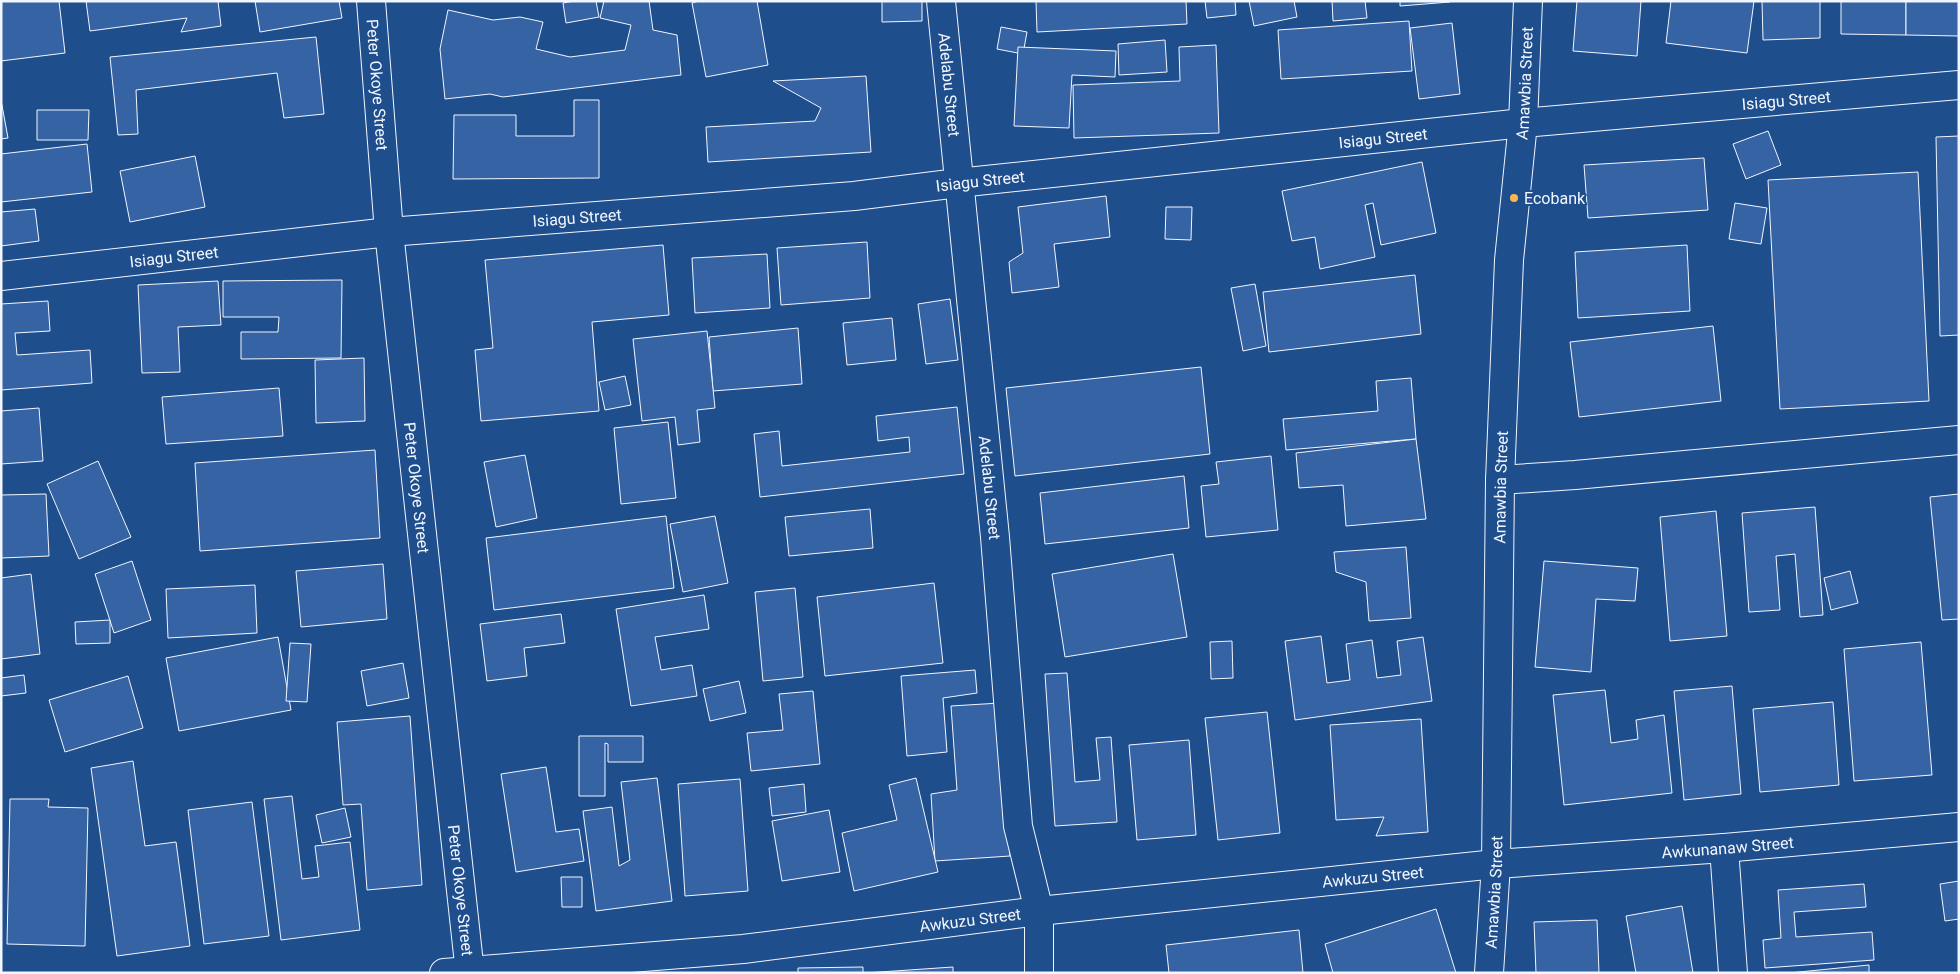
<svg xmlns="http://www.w3.org/2000/svg" width="1960" height="974" font-family="Roboto,sans-serif">
	<style>
		.building { fill: #3563a3; stroke: #f2f6ff }
		.lines { fill: none; stroke-linecap: round; stroke-linejoin: round }
		.minor-casing { stroke: #f2f6ff; stroke-width: 30 }
		.minor { stroke: #1f4e8c; stroke-width: 28 }
		.poi-dot { fill: #ffb74d; stroke: #1f4e8c; stroke-width: 2 }
		.labels { text-anchor: middle; stroke-width: 4; stroke-linejoin: round; paint-order: stroke }
		.street-label { font-size: 16px; fill: #f2f6ff; stroke: #1f4e8c }
		.poi-label { font-size: 16px; fill: #f2f6ff; stroke: #1f4e8c; text-anchor: start }
	</style>
	<rect width="100%" height="100%" fill="#1f4e8c"/>
	<g class="building">
		<polygon points="1,1 59,1 65,53 1,61"/>
		<polygon points="86,1 218,1 221,26 181,32 187,18 90,31"/>
		<polygon points="255,1 339,1 342,18 260,32"/>
		<polygon points="574,1 596,1 599,17 566,23 563,3"/>
		<polygon points="604,1 649,1 653,30 677,35 681,75 503,97 490,94 445,99 440,49 448,10 493,20 520,17 543,22 536,49 570,57 625,50 631,25 600,18"/>
		<polygon points="699,1 757,1 768,65 706,77 692,3"/>
		<polygon points="882,1 922,1 922,21 882,22"/>
		<polygon points="1036,1 1186,1 1187,24 1037,32"/>
		<polygon points="1205,1 1235,1 1236,15 1207,18"/>
		<polygon points="1249,1 1294,1 1297,17 1254,26"/>
		<polygon points="1332,1 1365,1 1367,18 1333,21"/>
		<polygon points="1400,1 1450,1 1450,2 1400,6"/>
		<polygon points="1577,1 1641,1 1637,56 1573,51"/>
		<polygon points="1671,1 1754,1 1747,53 1666,43"/>
		<polygon points="1762,1 1820,1 1820,38 1763,40"/>
		<polygon points="1841,1 1906,1 1906,35 1841,34"/>
		<polygon points="1906,1 1959,1 1959,36 1906,35"/>
		<polygon points="1409,21 1412,71 1281,79 1278,30"/>
		<polygon points="1452,23 1460,94 1419,99 1410,28"/>
		<polygon points="1001,27 1027,32 1023,54 997,49"/>
		<polygon points="316,37 324,114 284,118 277,73 136,90 138,134 118,135 110,57"/>
		<polygon points="1165,40 1167,72 1119,75 1118,44"/>
		<polygon points="1216,45 1219,133 1074,138 1073,85 1180,81 1179,47"/>
		<polygon points="1018,47 1116,51 1115,77 1072,75 1069,128 1014,126"/>
		<polygon points="866,76 871,152 708,162 706,127 815,121 821,108 773,81"/>
		<polygon points="1,100 8,138 1,139"/>
		<polygon points="574,100 599,100 599,178 453,179 454,115 516,115 516,136 574,136"/>
		<polygon points="37,110 89,110 88,140 37,140"/>
		<polygon points="1768,131 1781,165 1746,179 1733,144"/>
		<polygon points="1959,136 1959,335 1940,336 1936,137"/>
		<polygon points="87,144 92,192 1,202 1,154"/>
		<polygon points="195,156 205,207 130,222 120,171"/>
		<polygon points="1704,158 1708,210 1588,218 1584,165"/>
		<polygon points="1422,162 1436,233 1381,245 1373,203 1365,205 1375,257 1320,269 1315,237 1292,241 1282,191"/>
		<polygon points="1918,172 1929,401 1780,409 1768,180"/>
		<polygon points="1106,196 1110,237 1054,244 1059,287 1012,293 1009,262 1023,253 1018,207"/>
		<polygon points="1735,203 1767,208 1761,244 1729,239"/>
		<polygon points="1166,207 1192,207 1191,240 1165,239"/>
		<polygon points="35,209 39,241 1,246 1,212"/>
		<polygon points="867,242 870,298 781,305 777,248"/>
		<polygon points="663,245 669,315 592,322 599,411 481,421 475,350 493,348 485,260"/>
		<polygon points="1687,245 1690,311 1578,318 1575,252"/>
		<polygon points="767,254 770,308 695,313 692,258"/>
		<polygon points="1415,275 1421,334 1269,352 1263,292"/>
		<polygon points="342,280 341,358 241,359 241,332 278,332 279,317 223,317 223,281"/>
		<polygon points="218,281 221,325 178,327 180,372 142,373 138,285"/>
		<polygon points="1255,284 1266,346 1243,351 1231,288"/>
		<polygon points="950,299 958,360 926,364 918,304"/>
		<polygon points="48,301 50,331 15,333 17,355 90,350 92,383 1,390 1,304"/>
		<polygon points="892,318 896,360 847,365 843,323"/>
		<polygon points="1713,326 1721,401 1579,417 1570,342"/>
		<polygon points="798,328 802,384 713,391 709,337"/>
		<polygon points="707,331 715,408 697,410 700,442 678,445 675,417 642,421 633,339"/>
		<polygon points="364,358 365,421 316,423 315,360"/>
		<polygon points="1201,367 1210,454 1015,476 1006,388"/>
		<polygon points="625,376 631,405 605,410 599,382"/>
		<polygon points="1411,378 1416,439 1286,450 1283,419 1378,411 1376,381"/>
		<polygon points="279,388 283,436 166,444 162,397"/>
		<polygon points="957,407 964,474 760,497 754,434 779,431 782,466 910,452 909,437 878,441 876,416"/>
		<polygon points="39,408 43,461 1,464 1,411"/>
		<polygon points="668,422 676,498 621,504 614,428"/>
		<polygon points="1416,439 1426,519 1346,526 1343,485 1299,488 1296,453"/>
		<polygon points="375,450 380,538 200,551 195,463"/>
		<polygon points="525,455 537,518 496,527 484,462"/>
		<polygon points="1271,456 1278,530 1206,537 1201,486 1219,484 1216,462"/>
		<polygon points="98,461 131,537 79,559 47,484"/>
		<polygon points="1184,476 1189,528 1045,544 1040,493"/>
		<polygon points="46,494 49,556 1,558 1,495"/>
		<polygon points="1959,494 1959,619 1942,620 1930,497"/>
		<polygon points="1815,507 1823,615 1800,617 1795,554 1776,556 1780,610 1749,612 1742,513"/>
		<polygon points="870,509 873,548 789,556 785,517"/>
		<polygon points="1716,511 1727,636 1670,641 1660,517"/>
		<polygon points="666,516 674,588 494,610 486,538"/>
		<polygon points="715,516 728,583 683,592 670,524"/>
		<polygon points="1406,547 1411,618 1369,621 1366,582 1336,572 1334,552"/>
		<polygon points="1173,554 1187,637 1065,657 1052,574"/>
		<polygon points="132,561 151,620 114,633 95,574"/>
		<polygon points="1544,561 1638,568 1635,601 1596,599 1591,672 1535,667"/>
		<polygon points="383,564 387,619 301,627 296,571"/>
		<polygon points="1850,571 1858,603 1831,610 1824,578"/>
		<polygon points="31,574 40,654 1,659 1,578"/>
		<polygon points="934,583 943,663 825,676 817,597"/>
		<polygon points="255,585 257,633 168,638 166,589"/>
		<polygon points="795,588 803,677 763,681 755,592"/>
		<polygon points="704,595 709,629 655,637 661,670 692,665 697,696 631,706 616,609"/>
		<polygon points="561,614 565,643 524,648 527,676 487,681 480,624"/>
		<polygon points="110,620 110,643 76,644 75,622"/>
		<polygon points="1321,636 1327,683 1350,680 1346,644 1372,640 1377,678 1401,675 1397,641 1423,637 1432,701 1295,720 1285,641"/>
		<polygon points="278,637 291,710 179,731 166,658"/>
		<polygon points="1232,641 1233,678 1211,679 1210,642"/>
		<polygon points="1921,642 1932,775 1854,781 1844,649"/>
		<polygon points="290,643 311,644 307,702 286,701"/>
		<polygon points="403,663 409,698 367,706 361,671"/>
		<polygon points="975,670 977,693 943,698 947,752 907,756 901,676"/>
		<polygon points="1067,673 1075,782 1100,780 1096,738 1111,737 1117,822 1055,826 1045,674"/>
		<polygon points="24,675 26,693 1,696 1,678"/>
		<polygon points="128,676 143,728 65,752 49,700"/>
		<polygon points="739,681 746,713 710,721 703,689"/>
		<polygon points="1732,686 1741,794 1684,800 1674,691"/>
		<polygon points="1605,690 1611,743 1638,739 1636,720 1664,715 1672,793 1564,805 1553,695"/>
		<polygon points="813,691 820,764 751,771 747,733 783,730 779,694"/>
		<polygon points="1833,702 1839,785 1760,792 1753,709"/>
		<polygon points="1000,703 1010,856 935,861 931,794 957,790 951,706"/>
		<polygon points="1267,712 1280,833 1218,840 1205,718"/>
		<polygon points="410,716 422,885 367,890 361,804 343,805 337,722"/>
		<polygon points="1421,719 1428,832 1376,836 1384,817 1336,820 1330,725"/>
		<polygon points="579,736 643,736 643,762 608,762 608,744 605,743 605,796 579,796"/>
		<polygon points="1189,740 1196,835 1137,840 1129,745"/>
		<polygon points="133,761 145,846 176,842 190,946 117,956 91,768"/>
		<polygon points="546,767 556,832 579,829 584,861 516,872 501,774"/>
		<polygon points="657,778 672,901 596,911 583,811 612,807 619,866 630,860 621,782"/>
		<polygon points="916,778 938,872 854,891 842,833 897,820 889,785"/>
		<polygon points="740,779 748,891 685,896 678,784"/>
		<polygon points="804,784 806,812 772,816 769,788"/>
		<polygon points="292,796 302,879 319,877 315,846 350,842 360,930 281,940 264,799"/>
		<polygon points="10,799 49,799 48,807 88,808 85,946 7,944"/>
		<polygon points="252,802 269,936 204,944 188,810"/>
		<polygon points="345,808 351,837 322,843 316,815"/>
		<polygon points="829,810 840,872 782,881 772,821"/>
		<polygon points="561,877 582,877 582,907 562,907"/>
		<polygon points="1959,881 1959,919 1945,921 1940,884"/>
		<polygon points="1864,884 1866,907 1794,912 1796,937 1872,932 1874,960 1765,968 1763,940 1781,938 1778,890"/>
		<polygon points="1682,906 1693,973 1636,973 1626,916"/>
		<polygon points="1436,909 1456,973 1333,973 1325,944"/>
		<polygon points="1597,920 1599,973 1536,973 1534,922"/>
		<polygon points="1299,930 1303,973 1169,973 1166,945"/>
		<polygon points="1869,965 1869,973 1789,973"/>
		<polygon points="863,967 863,973 798,973 798,968"/>
		<polygon points="953,967 953,973 865,973"/>
	</g>
	<g class="lines">
		<g class="minor-casing">
			<g id="minor">
				<path id="s1" d="M 371,1 L 389,232 L 470,973"/>
				<path id="s2" d="M 941,1 L 995,537 L 1018,826 L 1039,911 L 1039,973"/>
				<path id="s3" d="M 1,276 L 389,232 L 854,196 L 958,183 L 1523,123 L 1959,85"/>
				<polyline points="1500,480 1575,475 1959,440"/>
				<polyline points="1724,848 1733,973"/>
				<path id="s4" d="M 444,973 L 743,949 L 1039,911 L 1496,864 L 1724,848 L 1959,827"/>
				<path id="s5" d="M 1489,973 L 1496,864 L 1500,480 L 1509,260 L 1523,123 L 1528,1"/>
			</g>
		</g>
		<use href="#minor" class="minor"/>
	</g>
	<circle class="poi-dot" cx="1514" cy="198" r="5"/>
	<g class="labels">
		<g class="street-label">
			<text dy="6" stroke="none"><textPath href="#s5" startOffset="891">Amawbia Street</textPath></text>
			<text dy="6" stroke="none"><textPath href="#s1" startOffset="84">Peter Okoye Street</textPath></text>
			<text dy="6" stroke="none"><textPath href="#s2" startOffset="84">Adelabu Street</textPath></text>
			<text dy="6" stroke="none"><textPath href="#s3" startOffset="1794">Isiagu Street</textPath></text>
			<text dy="6" stroke="none"><textPath href="#s3" startOffset="1389">Isiagu Street</textPath></text>
			<text dy="6" stroke="none"><textPath href="#s3" startOffset="984">Isiagu Street</textPath></text>
			<text dy="6" stroke="none"><textPath href="#s3" startOffset="579">Isiagu Street</textPath></text>
			<text dy="6" stroke="none"><textPath href="#s3" startOffset="174">Isiagu Street</textPath></text>
			<text dy="6" stroke="none"><textPath href="#s1" startOffset="489">Peter Okoye Street</textPath></text>
			<text dy="6" stroke="none"><textPath href="#s5" startOffset="486">Amawbia Street</textPath></text>
			<text dy="6" stroke="none"><textPath href="#s2" startOffset="489">Adelabu Street</textPath></text>
			<text dy="6" stroke="none"><textPath href="#s4" startOffset="1290">Awkunanaw Street</textPath></text>
			<text dy="6" stroke="none"><textPath href="#s4" startOffset="934">Awkuzu Street</textPath></text>
			<text dy="6" stroke="none"><textPath href="#s1" startOffset="894">Peter Okoye Street</textPath></text>
			<text dy="6" stroke="none"><textPath href="#s5" startOffset="81">Amawbia Street</textPath></text>
			<text dy="6" stroke="none"><textPath href="#s4" startOffset="529">Awkuzu Street</textPath></text>
		</g>
		<g class="poi-label">
			<text x="1524" y="204">Ecobank</text>
		</g>
	</g>
	<rect width="1960" height="974" fill="none" stroke="#f2f6ff" stroke-width="5"/>
</svg>
